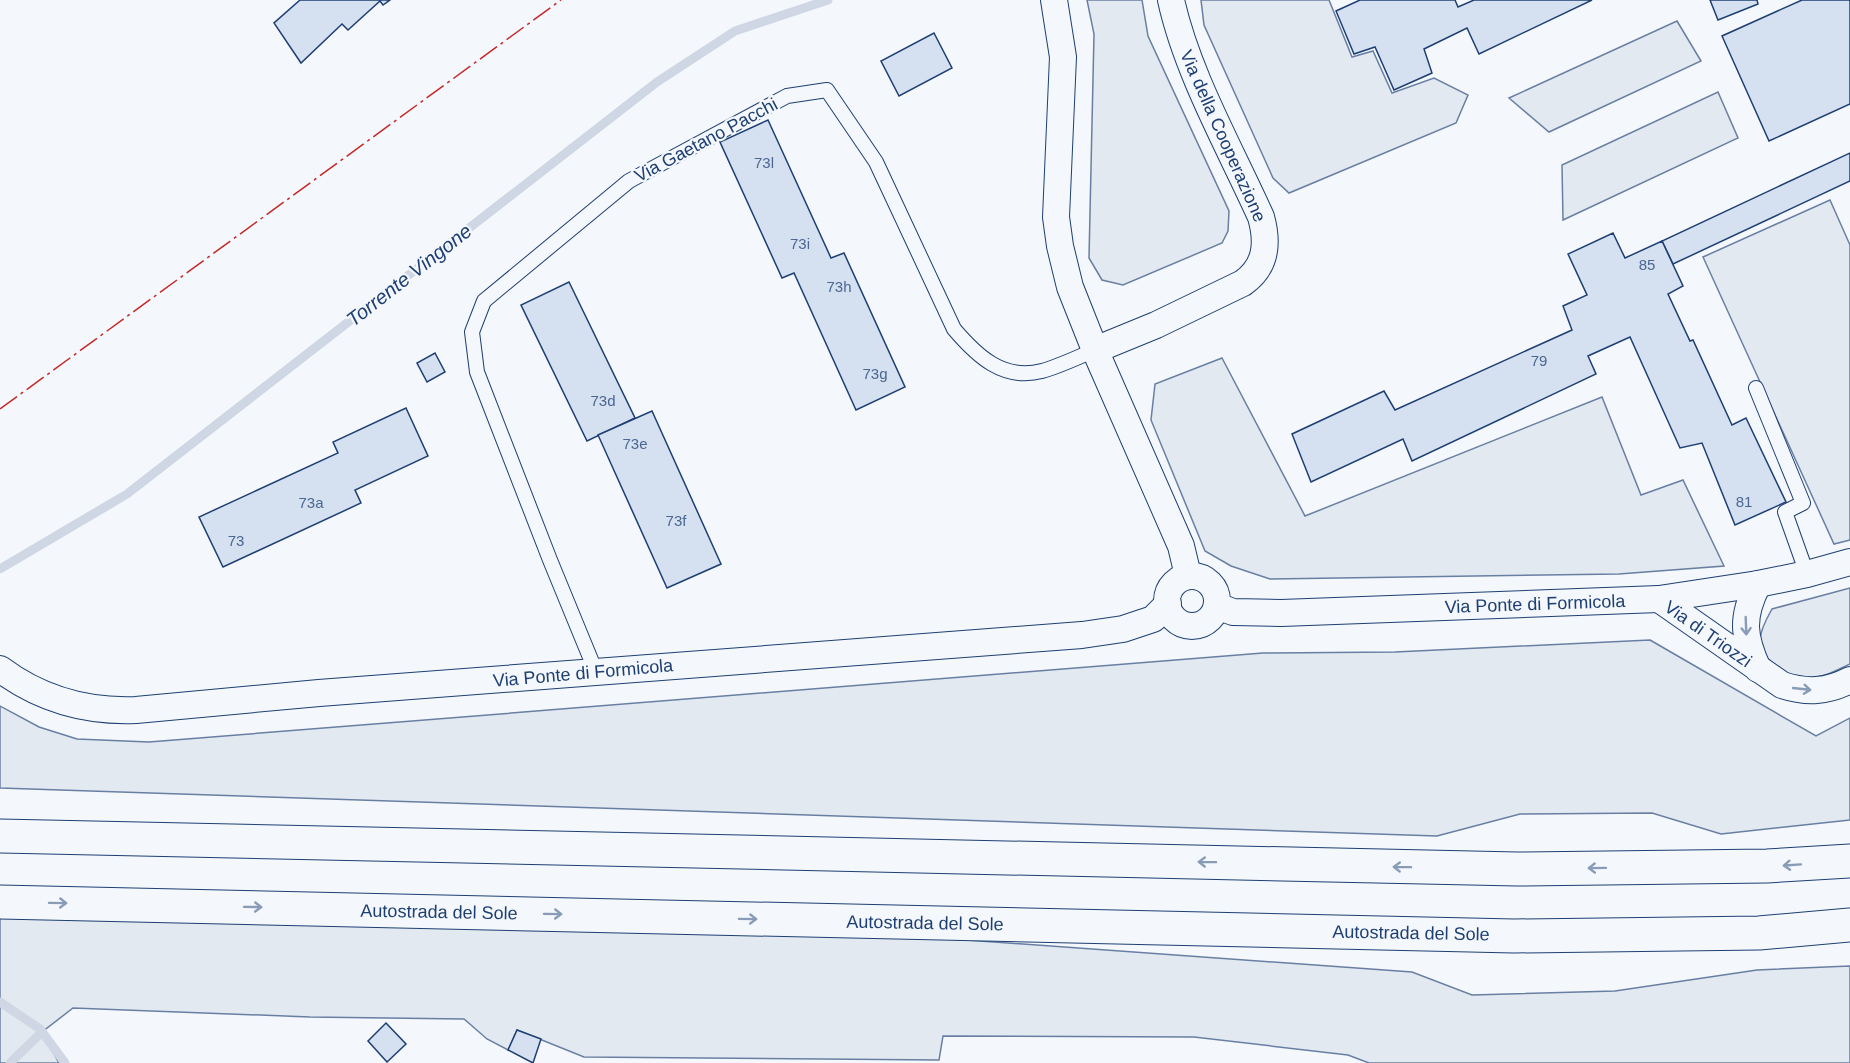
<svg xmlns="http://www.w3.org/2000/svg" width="1850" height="1063" font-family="Arial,sans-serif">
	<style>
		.green { fill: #e3e9f0; stroke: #687fa3; stroke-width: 1.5 }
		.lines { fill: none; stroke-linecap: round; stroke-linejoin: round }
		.stream { stroke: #cfd7e4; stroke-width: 9 }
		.building { fill: #d5e0f0; stroke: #1d3f73; stroke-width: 1.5 }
		.lane-casing { stroke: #1d3f73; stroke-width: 16 }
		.street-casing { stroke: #1d3f73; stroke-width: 28 }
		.highway-casing { stroke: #1d3f73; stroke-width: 35 }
		.lane { stroke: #f4f7fb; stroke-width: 14 }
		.street { stroke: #f4f7fb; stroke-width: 26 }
		.highway { stroke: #f4f7fb; stroke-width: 33 }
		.power { stroke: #c62828; stroke-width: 1.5; stroke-dasharray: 21 4.5 3 4.5; stroke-linecap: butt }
		.oneway { stroke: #889bb7 }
		.labels { text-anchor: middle; stroke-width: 4.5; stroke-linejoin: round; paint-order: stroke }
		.number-label { font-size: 15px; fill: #4b6792 }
		.street-label { font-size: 18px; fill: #1d3f73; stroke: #f4f7fb }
		.water-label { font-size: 20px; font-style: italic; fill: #1d3f73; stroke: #f4f7fb }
	</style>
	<rect width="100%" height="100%" fill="#f4f7fb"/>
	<g class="green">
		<polygon points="1087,0 1142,0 1148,36 1229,211 1228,231 1222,243 1123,285 1102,280 1089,258 1094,34"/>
		<polygon points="1201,0 1329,0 1352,57 1373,51 1392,93 1434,78 1468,95 1456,123 1289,193 1273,178 1204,25"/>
		<polygon points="1677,21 1701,61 1549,132 1509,98"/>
		<polygon points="1718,92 1738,138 1563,220 1562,165"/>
		<polygon points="1830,200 1850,245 1850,540 1834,544 1703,257"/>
		<polygon points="1222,358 1305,516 1602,397 1641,495 1683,480 1724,566 1619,574 1270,579 1231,566 1205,551 1151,420 1155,384"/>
		<path d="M 1850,588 L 1850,664 C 1836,671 1822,678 1806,678 C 1788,678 1759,659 1760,639 C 1761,628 1767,618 1772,609 Z"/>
		<polygon points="1650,640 1816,736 1850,718 1850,820 1721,834 1652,813 1520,814 1437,836 0,788 0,706 39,727 77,739 149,742 1263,653 1395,652"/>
		<polygon points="0,902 634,916 1412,972 1472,995 1615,991 1757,970 1850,966 1850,1063 1369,1063 1348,1055 1194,1037 943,1036 939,1060 584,1057 517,1030 508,1050 487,1039 464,1019 310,1017 73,1008 42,1032 59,1063 0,1063"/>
	</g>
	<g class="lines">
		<g class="stream">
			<polyline points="0,569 127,494 657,82 735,31 828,0"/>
			<polyline points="0,1002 40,1029 65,1063"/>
			<polyline points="10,1063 42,1032"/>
		</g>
	</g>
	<g class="building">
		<polygon points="300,0 390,0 383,5 380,1 348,30 342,24 301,63 274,23"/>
		<polygon points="1360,0 1455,0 1458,7 1474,0 1592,0 1479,54 1467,28 1424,49 1432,73 1394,90 1375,47 1354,54 1336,11"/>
		<polygon points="1710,0 1757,0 1758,4 1718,20"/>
		<polygon points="1802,0 1850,0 1850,104 1769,141 1722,36"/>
		<polygon points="934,33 952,68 899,96 881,61"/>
		<polygon points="768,120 831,258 844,253 905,387 856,410 794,273 782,278 720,142"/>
		<polygon points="1850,153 1850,181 1673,264 1662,241"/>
		<polygon points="1613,233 1625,258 1662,241 1683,286 1668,294 1690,341 1693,340 1732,425 1746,418 1786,502 1735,525 1702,443 1680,448 1630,337 1588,356 1596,374 1412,461 1403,439 1311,482 1292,434 1384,391 1395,410 1572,330 1563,306 1587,295 1568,254"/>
		<polygon points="569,282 635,418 587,441 521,305"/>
		<polygon points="435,353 445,372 427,382 417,363"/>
		<polygon points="406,408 428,456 355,490 361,503 223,567 199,517 338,453 333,442"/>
		<polygon points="652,411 721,564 667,588 598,435"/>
		<polygon points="386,1023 406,1044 387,1062 368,1041"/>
		<polygon points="517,1030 541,1039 533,1063 508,1050"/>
	</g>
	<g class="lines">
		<g class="lane-casing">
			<g id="lane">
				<polyline points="1756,388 1803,503 1785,512 1807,574"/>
				<path d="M 596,672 L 550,560 L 477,372 L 472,332 L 484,301 L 629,181 L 787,96 L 827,90 L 876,162 L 954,329 C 977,356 1003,381 1042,371 C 1060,366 1078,357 1095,350"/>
			</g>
		</g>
		<g class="street-casing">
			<g id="street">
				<polyline points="1054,0 1063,57 1056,217 1060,246 1070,287 1095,350 1181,546 1186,567 1186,576"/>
				<path d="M 1095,350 L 1156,325 L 1243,283 C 1267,266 1268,242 1261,217 C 1230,148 1187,73 1171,0"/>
				<circle cx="1192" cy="601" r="25"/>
				<path d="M 1659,599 L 1782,685 C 1807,693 1827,692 1850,680"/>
				<polyline points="1217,606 1233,612 1281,613 1659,599 1758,584 1807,574 1850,562"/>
				<path d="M 0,669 C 40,699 86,712 136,710 L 319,693 L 1082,635 L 1123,629 L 1153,619 L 1168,604"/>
				<path d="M 1758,669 C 1743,636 1741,617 1758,584"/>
			</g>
		</g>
		<g class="highway-casing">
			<g id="highway">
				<polyline points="0,836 1517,869 1767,866 1850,861"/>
				<polyline points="0,902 1514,936 1759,933 1850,925"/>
			</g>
		</g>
		<use href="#lane" class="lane"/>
		<use href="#street" class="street"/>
		<use href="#highway" class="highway"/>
		<polyline class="power" points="0,409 561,0"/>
	</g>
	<defs><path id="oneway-shaft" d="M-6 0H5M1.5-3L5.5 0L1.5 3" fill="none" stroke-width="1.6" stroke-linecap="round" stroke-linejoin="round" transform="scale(1.5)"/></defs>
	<g class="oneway">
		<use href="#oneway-shaft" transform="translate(1746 626) rotate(88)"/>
		<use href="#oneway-shaft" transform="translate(1802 689) rotate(6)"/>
		<use href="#oneway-shaft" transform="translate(1207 862) rotate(-179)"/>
		<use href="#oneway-shaft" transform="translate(1792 865) rotate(176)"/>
		<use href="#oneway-shaft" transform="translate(1402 867) rotate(-179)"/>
		<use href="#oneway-shaft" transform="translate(1597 868) rotate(179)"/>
		<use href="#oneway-shaft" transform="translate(58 903) rotate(1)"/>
		<use href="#oneway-shaft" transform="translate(253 907) rotate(1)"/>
		<use href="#oneway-shaft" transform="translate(553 914) rotate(1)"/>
		<use href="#oneway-shaft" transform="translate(748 919) rotate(1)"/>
	</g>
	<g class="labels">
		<g class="number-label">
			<text x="764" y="168">73l</text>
			<text x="800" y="249">73i</text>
			<text x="1647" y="270">85</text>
			<text x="839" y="292">73h</text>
			<text x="1539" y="366">79</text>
			<text x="875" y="379">73g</text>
			<text x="603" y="406">73d</text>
			<text x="635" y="449">73e</text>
			<text x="1744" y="507">81</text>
			<text x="311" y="508">73a</text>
			<text x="676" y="526">73f</text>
			<text x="236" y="546">73</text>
		</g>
		<g class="street-label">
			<text transform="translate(1223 136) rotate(66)" y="6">Via della Cooperazione</text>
			<text transform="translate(706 140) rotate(-28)" y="6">Via Gaetano Pacchi</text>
			<text transform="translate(1535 604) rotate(-2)" y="6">Via Ponte di Formicola</text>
			<text transform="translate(1708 634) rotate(35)" y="6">Via di Triozzi</text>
			<text transform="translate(583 673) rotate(-5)" y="6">Via Ponte di Formicola</text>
			<text transform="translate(439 912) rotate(1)" y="6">Autostrada del Sole</text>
			<text transform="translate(925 923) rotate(1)" y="6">Autostrada del Sole</text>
			<text transform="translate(1411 933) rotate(1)" y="6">Autostrada del Sole</text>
		</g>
		<g class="water-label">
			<text transform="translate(409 275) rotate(-38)" y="7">Torrente Vingone</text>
		</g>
	</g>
</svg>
